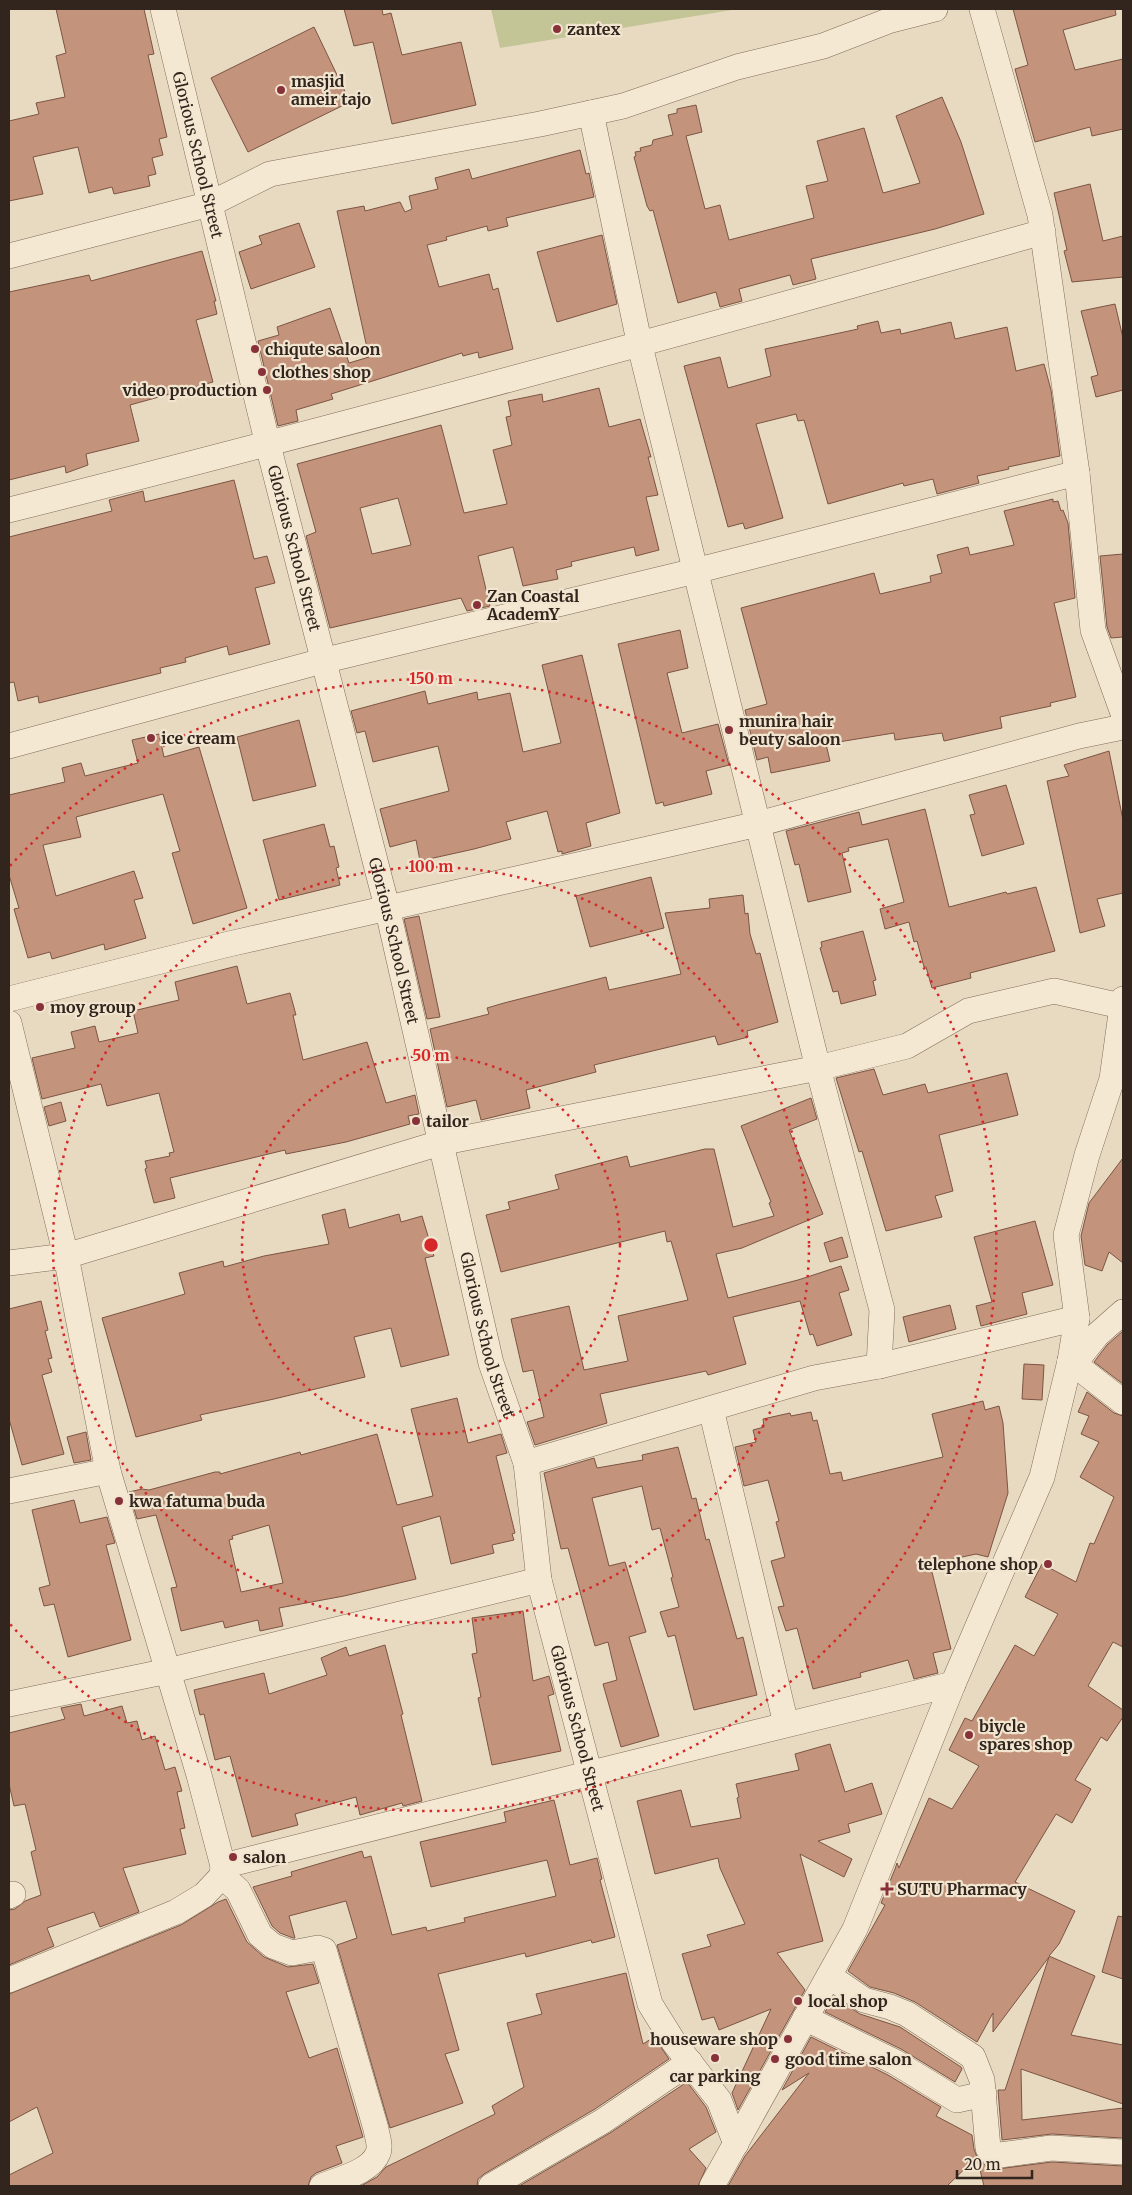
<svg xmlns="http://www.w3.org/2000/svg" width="1132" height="2195" font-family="Merriweather,serif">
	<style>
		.green { fill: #c3c596 }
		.building { fill: #c3937b; stroke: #7c5543; fill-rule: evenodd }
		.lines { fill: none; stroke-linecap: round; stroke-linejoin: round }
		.minor-casing { stroke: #806c5a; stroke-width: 26 }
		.minor { stroke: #f4e8d3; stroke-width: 25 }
		.ring { fill: none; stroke: #d62828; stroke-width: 2.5; stroke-dasharray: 2.5 5 }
		.poi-dot { fill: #883138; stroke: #f1e5d0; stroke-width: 2 }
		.labels { text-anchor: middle; stroke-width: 4.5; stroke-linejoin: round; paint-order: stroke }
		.poi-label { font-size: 16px; font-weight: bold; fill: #31251d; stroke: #f1e5d0; text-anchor: start }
		.street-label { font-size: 16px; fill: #31251d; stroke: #f1e5d0 }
		.centre { fill: #d62828; stroke: #f1e5d0; stroke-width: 2.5 }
		.ring-label { font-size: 15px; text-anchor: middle; font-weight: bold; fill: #d62828; stroke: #f1e5d0; stroke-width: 4.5; stroke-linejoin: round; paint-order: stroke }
	</style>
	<rect width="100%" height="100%" fill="#e8dac1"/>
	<polygon class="green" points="491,9 738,9 500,48"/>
	<g class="building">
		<polygon points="56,9 144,9 154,54 148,55 167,137 159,139 163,155 152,158 156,174 148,176 150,186 114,194 112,187 89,193 78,147 33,157 43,194 9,201 9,121 39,114 36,103 65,97 56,56 66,53"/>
		<polygon points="344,9 382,9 383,15 391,13 402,55 461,42 476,105 392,124 373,42 354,46"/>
		<polygon points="1013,9 1115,9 1116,15 1063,30 1075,70 1123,59 1123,129 1092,136 1090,127 1035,142 1015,69 1028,65"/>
		<polygon points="314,27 350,102 248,152 211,78"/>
		<polygon points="942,97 961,142 984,214 935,229 811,259 816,279 793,285 790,275 739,289 742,301 720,307 716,292 678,303 653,210 650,211 647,206 634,157 636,156 635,152 641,151 640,148 652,145 653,140 673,135 668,115 677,113 677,109 696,105 702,132 686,136 705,209 720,205 729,240 814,218 806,186 828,181 817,141 864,128 883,193 920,183 896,116"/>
		<polygon points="580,150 586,174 589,173 594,197 506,218 508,226 488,231 487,226 446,237 447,240 427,245 439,287 489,274 493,290 498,288 513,349 479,358 478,352 463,356 462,353 331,394 333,399 296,410 298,421 278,426 258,341 279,335 277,327 330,308 349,363 369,357 337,211 364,206 365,211 400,202 405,212 412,209 409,196 438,189 435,178 469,169 472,179"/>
		<polygon points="1090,184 1103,241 1123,236 1123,277 1072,282 1064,251 1067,250 1054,193"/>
		<polygon points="299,223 315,267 251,289 239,252 262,244 259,236"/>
		<polygon points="602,235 617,304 557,322 537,252"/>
		<polygon points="202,251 216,301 214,301 217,314 196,320 213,382 130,405 139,441 86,454 88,465 66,473 65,466 9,480 9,292 89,275 91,281"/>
		<polygon points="1115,304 1123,338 1123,390 1096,397 1091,377 1098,375 1081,311"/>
		<polygon points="878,321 881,333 900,329 901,334 951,322 955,339 1007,327 1016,371 1044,364 1051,390 1060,456 1008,467 1009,469 977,476 979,483 937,494 933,479 904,486 903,483 828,504 804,420 798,421 796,414 756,424 783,518 745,529 743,523 728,527 684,366 720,357 728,388 771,376 765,349 858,329 857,326"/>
		<path d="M 599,388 L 609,427 L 640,419 L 651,457 L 648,457 L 658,495 L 646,497 L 659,550 L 636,556 L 634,547 L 571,562 L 572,566 L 556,570 L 558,579 L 523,586 L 513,547 L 478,556 L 490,606 L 467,611 L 461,598 L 330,628 L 306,536 L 316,532 L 297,464 L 441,425 L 464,513 L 507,504 L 493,450 L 512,445 L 506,417 L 511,416 L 508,401 L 542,394 L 543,402 ZM 398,498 L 411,545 L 372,554 L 360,508 Z"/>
		<polygon points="234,480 254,559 267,556 275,583 255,588 270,644 229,655 227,646 185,658 186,662 160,668 161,673 39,703 38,696 18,701 14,682 9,683 9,537 112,511 109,500 143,491 145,502"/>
		<polygon points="1053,499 1053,502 1058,501 1061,511 1063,510 1068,523 1075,598 1054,603 1076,697 1050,703 1051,706 1000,717 1002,728 944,741 942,733 895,740 894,733 826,744 830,761 771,773 768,757 757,760 745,710 767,704 741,608 874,573 880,594 931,582 930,576 942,573 937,555 968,547 970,555 1014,545 1004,511"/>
		<polygon points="1123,554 1123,637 1111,638 1107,627 1100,556"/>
		<polygon points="680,630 688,668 667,673 682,733 718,724 729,765 706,771 712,794 664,806 663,802 656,804 618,644"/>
		<polygon points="582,655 620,813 586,823 591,846 562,854 562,851 558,852 547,811 506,822 511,839 474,849 420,861 416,840 390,847 380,809 449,791 438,746 373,762 365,731 357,733 351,711 425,691 428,704 477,692 478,700 510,693 523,752 561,743 542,665"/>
		<polygon points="299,720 316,786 253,801 237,737"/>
		<polygon points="159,734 164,757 199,747 247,908 193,924 172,853 180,851 163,794 76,817 81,837 43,845 56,896 134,871 143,898 134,900 146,938 105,950 104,944 52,959 50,952 28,958 14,909 19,908 9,875 9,795 65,782 62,768 81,763 85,776 138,763 132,740"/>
		<polygon points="1109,751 1123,820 1123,893 1097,899 1105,926 1080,933 1047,781 1069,776 1064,765"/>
		<polygon points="1006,785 1024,844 982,856 970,815 975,814 969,795"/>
		<polygon points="925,809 949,907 1006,892 1007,894 1036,887 1055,951 970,973 971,978 932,988 926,967 924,967 917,941 914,942 909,922 885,929 880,909 904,902 888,839 848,848 849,851 842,853 851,892 808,902 799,864 795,865 786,831 859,812 862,825"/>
		<polygon points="324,824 330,847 334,846 339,867 336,868 340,885 279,900 263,840"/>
		<polygon points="651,877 664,928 590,947 576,896"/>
		<polygon points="743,895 745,914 748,913 750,934 756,954 760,953 778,1022 747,1031 748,1037 718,1045 715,1036 594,1065 596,1072 526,1090 530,1108 481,1120 476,1100 447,1107 430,1029 489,1014 487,1008 504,1003 606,977 609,990 681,974 665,913 710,908 709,899"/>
		<polygon points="419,916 440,1017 427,1019 404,919"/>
		<polygon points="863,931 876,980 873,981 876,995 841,1004 838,991 833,992 820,948 822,947 821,942"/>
		<polygon points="237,966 247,1004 290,993 296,1015 293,1015 303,1060 367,1042 386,1103 415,1095 419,1114 408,1116 410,1124 346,1142 286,1154 285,1150 170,1178 175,1198 154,1203 145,1169 147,1168 145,1161 170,1156 169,1153 174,1152 159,1093 107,1106 101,1084 42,1099 32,1058 75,1048 71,1032 95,1026 99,1042 138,1033 133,1011 179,1000 175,982"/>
		<polygon points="874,1069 883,1095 925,1084 928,1093 1007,1073 1018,1115 939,1135 953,1191 935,1196 942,1217 886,1231 862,1151 859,1152 836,1078"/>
		<polygon points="811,1098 817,1119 789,1130 823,1214 742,1248 716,1254 728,1298 798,1280 841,1266 849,1290 839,1293 852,1335 817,1346 813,1334 810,1335 800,1301 733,1317 746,1364 708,1375 706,1371 600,1394 607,1423 535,1445 527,1422 544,1417 533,1370 523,1372 511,1319 569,1306 584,1370 628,1361 618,1316 688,1300 671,1241 667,1242 665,1231 501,1272 486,1215 510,1209 508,1202 559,1189 555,1175 627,1156 630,1167 705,1149 714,1149 733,1227 774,1216 769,1203 771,1202 741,1126"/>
		<polygon points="61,1102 66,1121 49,1126 44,1107"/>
		<polygon points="1123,1158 1123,1263 1109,1252 1102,1271 1085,1265 1081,1236 1089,1203"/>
		<polygon points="345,1209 349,1228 399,1214 401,1222 422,1216 434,1256 425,1258 449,1355 401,1367 391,1328 354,1337 365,1377 274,1399 200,1415 202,1420 136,1437 102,1318 185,1294 179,1273 223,1261 224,1267 264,1256 329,1244 322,1215"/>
		<polygon points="1035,1221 1053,1285 1022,1293 1027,1314 981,1326 976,1306 992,1302 974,1237"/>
		<polygon points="842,1237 848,1257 830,1262 824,1243"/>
		<polygon points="41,1301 48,1330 45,1331 52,1358 48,1359 52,1372 42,1375 64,1454 22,1465 9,1419 9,1309"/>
		<polygon points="950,1305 956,1329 909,1342 903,1317"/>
		<polygon points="1123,1331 1123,1384 1094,1362 1107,1345"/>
		<polygon points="1024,1364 1044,1365 1042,1400 1022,1399"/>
		<polygon points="1087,1392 1114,1413 1123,1416 1123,1647 1113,1642 1088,1686 1123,1710 1123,1717 1107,1741 1101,1737 1075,1780 1091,1789 1072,1823 1056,1814 1015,1882 1075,1911 1059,1944 1049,1956 1095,1976 1071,2035 1123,2045 1123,2104 1021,2069 1022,2120 1123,2108 1123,2138 1052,2134 1002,2140 998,2090 1005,2090 1049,1957 993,2032 993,2013 977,2042 915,2002 894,1993 870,1987 848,1971 885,1905 881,1903 895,1869 897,1863 899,1868 929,1798 952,1809 979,1766 949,1750 965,1718 972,1721 1015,1645 1034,1656 1058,1614 1025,1597 1042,1564 1076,1582 1090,1543 1094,1544 1114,1497 1080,1477 1099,1442 1081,1434 1089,1416 1078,1412"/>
		<path d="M 457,1398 L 468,1443 L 501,1434 L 507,1453 L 496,1456 L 515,1533 L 512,1534 L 514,1540 L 492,1545 L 494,1553 L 451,1564 L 440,1516 L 402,1527 L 416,1579 L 344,1596 L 279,1608 L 283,1626 L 260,1631 L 258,1620 L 225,1628 L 223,1621 L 181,1631 L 171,1588 L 177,1587 L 156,1515 L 137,1519 L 129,1492 L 142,1489 L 149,1490 L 215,1472 L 220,1472 L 220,1474 L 300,1452 L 301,1455 L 377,1434 L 397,1505 L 433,1496 L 411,1409 ZM 269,1525 L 283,1583 L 241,1592 L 229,1540 L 233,1539 L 232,1536 Z"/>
		<polygon points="983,1401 985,1410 999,1406 1003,1423 1008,1493 988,1557 976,1554 930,1564 951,1649 933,1653 938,1673 914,1679 908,1660 860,1673 861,1677 813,1689 797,1628 786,1631 778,1607 784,1606 771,1561 785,1557 776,1522 779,1521 768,1480 744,1486 735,1447 756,1442 753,1430 764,1427 763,1419 790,1413 791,1416 811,1412 813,1421 817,1420 830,1474 841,1472 843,1481 943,1457 932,1414"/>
		<polygon points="86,1432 91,1460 74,1463 67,1437"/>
		<polygon points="678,1447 692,1499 696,1498 706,1540 709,1539 737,1639 743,1637 757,1695 694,1710 675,1635 668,1637 660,1612 679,1607 671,1578 673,1577 660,1528 652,1530 642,1486 592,1498 609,1566 625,1562 646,1632 629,1637 659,1736 621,1747 603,1684 617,1680 608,1642 595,1646 568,1548 561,1549 544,1473 594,1458 597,1468 643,1460 642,1455"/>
		<polygon points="74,1500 80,1523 107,1517 115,1543 106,1545 131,1640 68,1657 54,1604 44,1606 39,1588 50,1585 32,1510"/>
		<polygon points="523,1611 533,1681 549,1676 554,1694 548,1696 561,1751 492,1765 478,1698 481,1697 472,1654 477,1653 472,1618"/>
		<polygon points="385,1645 403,1714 401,1715 422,1801 403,1806 402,1803 360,1815 356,1797 295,1814 298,1825 252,1837 230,1756 215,1760 204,1714 200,1715 194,1690 264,1673 269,1694 327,1675 321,1658 346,1647 349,1656"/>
		<polygon points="81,1704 84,1716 122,1706 127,1723 137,1721 142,1740 155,1736 165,1770 175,1767 182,1791 177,1792 185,1828 180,1829 186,1854 123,1868 139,1912 100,1927 94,1912 47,1928 54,1946 9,1965 9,1910 15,1909 25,1901 41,1895 31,1852 36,1850 25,1804 14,1806 9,1784 9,1733 65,1719 61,1708"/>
		<polygon points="830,1744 845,1792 872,1783 882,1814 848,1824 850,1832 818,1841 852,1859 844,1877 800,1854 823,1941 777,1953 805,1990 738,2110 732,2093 771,2009 719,2030 714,2017 702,2020 682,1954 711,1946 707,1935 745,1924 720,1868 718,1858 655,1874 637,1801 681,1790 691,1827 741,1818 737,1798 739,1797 736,1784 799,1770 795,1754"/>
		<polygon points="554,1800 570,1865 597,1858 602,1879 600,1880 615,1937 592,1943 591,1940 526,1957 525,1953 438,1974 459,2050 445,2054 463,2103 390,2128 337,1945 357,1938 346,1901 289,1916 295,1938 293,1938 280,1933 272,1926 253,1887 292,1876 291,1872 362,1851 364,1858 371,1856 392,1935 426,1927 427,1931 465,1922 464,1918 556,1896 547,1860 431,1887 420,1842 506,1822 504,1812"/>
		<polygon points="226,1899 247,1942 264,1957 288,1967 313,1964 319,1983 286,1992 309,2058 337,2048 363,2137 336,2146 342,2163 316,2173 311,2177 308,2186 9,2186 9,2175 53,2153 37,2107 9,2122 9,1994 181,1925 218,1902"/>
		<polygon points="1118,1916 1123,1917 1123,1979 1102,1972"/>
		<polygon points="626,1973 643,2044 654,2037 669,2059 595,2109 484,2174 478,2179 477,2186 361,2186 377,2177 386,2167 495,2114 492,2106 524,2087 507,2023 542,2014 536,1994"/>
		<polygon points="834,1997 860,2014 900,2027 961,2067 962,2069 955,2082 901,2049 825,2012"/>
		<polygon points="811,2037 888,2075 941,2107 936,2116 972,2135 974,2149 977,2157 947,2186 728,2186 745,2156 809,2073 782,2090"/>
		<polygon points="687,2082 706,2107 716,2132 689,2149 706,2168 698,2186 519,2186 610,2133"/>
		<polygon points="977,2158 988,2167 997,2169 1052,2162 1123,2166 1123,2186 984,2186"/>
	</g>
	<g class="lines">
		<g class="minor-casing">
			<g id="minor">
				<path id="s1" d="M 163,9 L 268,445 L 387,907 L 491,1363 L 526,1463 L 539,1580 L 650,2004 L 673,2041 L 719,2100 L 736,2144"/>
				<polyline points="982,9 1040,215 1077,473 1093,630 1123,713"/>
				<polyline points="591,113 640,346 818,1068 882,1310 879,1366"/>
				<polyline points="9,256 210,204 270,174 540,124 623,106 737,67 823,46 888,21 935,9"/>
				<path d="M 9,510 C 355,423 699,329 1043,232"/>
				<polyline points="9,746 322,661 695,571 1077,473"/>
				<polyline points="9,999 229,944 758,824 1079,736 1123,727"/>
				<polyline points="9,1023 66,1256 108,1471 199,1775 223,1866 591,1773 953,1684"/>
				<polyline points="9,1263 66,1256 440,1143 818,1068 907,1046 968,1011 1054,991 1121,1006"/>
				<polyline points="1070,1361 1081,1355 1097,1335 1123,1312"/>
				<polyline points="1070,1361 1123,1402"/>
				<polyline points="711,1409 786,1724"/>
				<polyline points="526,1463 814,1378 879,1366 1077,1318"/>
				<polyline points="9,1491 108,1471"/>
				<polyline points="9,1704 168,1671 539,1580"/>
				<path d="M 222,1876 L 238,1890 L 260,1935 L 273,1946 L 292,1953 L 318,1948 L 324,1950 L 376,2129 C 377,2136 381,2146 378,2153 C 371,2172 339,2179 322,2186"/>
				<polyline points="9,1896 13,1894"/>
				<polyline points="829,1976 864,2000 890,2007 907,2014 973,2057 982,2080 988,2148 992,2153 1000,2155 1051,2148 1123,2152"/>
				<polyline points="9,1980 176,1912 204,1895 222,1876 223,1866"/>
				<polyline points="805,2018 895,2062 957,2100 984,2094"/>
				<polyline points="491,2186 603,2121 690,2062"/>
				<polyline points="712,2186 855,1929 953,1684 1042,1477 1070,1361 1077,1318 1066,1235 1087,1155 1112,1079 1123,999"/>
			</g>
		</g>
		<use href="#minor" class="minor"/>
	</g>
	<g class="ring">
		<circle cx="431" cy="1245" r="189"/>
		<circle cx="431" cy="1245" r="378"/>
		<path d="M10 866A566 566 0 1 1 10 1624"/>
	</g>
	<g class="poi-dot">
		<circle cx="557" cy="29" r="5"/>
		<circle cx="281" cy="90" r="5"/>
		<circle cx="255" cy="349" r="5"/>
		<circle cx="262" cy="372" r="5"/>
		<circle cx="267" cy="390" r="5"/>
		<circle cx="477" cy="605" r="5"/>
		<circle cx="729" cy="730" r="5"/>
		<circle cx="151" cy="738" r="5"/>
		<circle cx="40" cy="1007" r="5"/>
		<circle cx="416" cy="1121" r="5"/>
		<circle cx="119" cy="1501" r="5"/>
		<circle cx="1048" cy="1564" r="5"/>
		<circle cx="969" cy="1735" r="5"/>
		<circle cx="233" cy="1857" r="5"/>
		<path d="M884.5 1881.5h5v5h5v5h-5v5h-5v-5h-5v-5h5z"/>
		<circle cx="798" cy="2001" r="5"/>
		<circle cx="788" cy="2039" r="5"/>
		<circle cx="715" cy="2058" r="5"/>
		<circle cx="775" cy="2059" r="5"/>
	</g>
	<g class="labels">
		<g class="poi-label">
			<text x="567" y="35">zantex</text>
			<text x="291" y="87">masjid<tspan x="291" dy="18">ameir tajo</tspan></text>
			<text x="265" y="355">chiqute saloon</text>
			<text x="272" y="378">clothes shop</text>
			<text x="257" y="396" text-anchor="end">video production</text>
			<text x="487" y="602">Zan Coastal<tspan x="487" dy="18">AcademY</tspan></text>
			<text x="739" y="727">munira hair<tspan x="739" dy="18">beuty saloon</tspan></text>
			<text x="161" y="744">ice cream</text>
			<text x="50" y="1013">moy group</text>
			<text x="426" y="1127">tailor</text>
			<text x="129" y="1507">kwa fatuma buda</text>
			<text x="1038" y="1570" text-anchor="end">telephone shop</text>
			<text x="979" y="1732">biycle<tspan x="979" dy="18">spares shop</tspan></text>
			<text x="243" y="1863">salon</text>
			<text x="897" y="1895">SUTU Pharmacy</text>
			<text x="808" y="2007">local shop</text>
			<text x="778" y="2045" text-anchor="end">houseware shop</text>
			<text x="785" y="2065">good time salon</text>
			<text x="715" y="2082" text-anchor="middle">car parking</text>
		</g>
		<g class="street-label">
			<text dy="6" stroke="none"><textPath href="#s1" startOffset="150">Glorious School Street</textPath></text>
			<text dy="6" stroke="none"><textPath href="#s1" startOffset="555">Glorious School Street</textPath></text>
			<text dy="6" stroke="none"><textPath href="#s1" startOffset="960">Glorious School Street</textPath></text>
			<text dy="6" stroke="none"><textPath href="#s1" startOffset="1365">Glorious School Street</textPath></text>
			<text dy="6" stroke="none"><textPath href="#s1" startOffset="1770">Glorious School Street</textPath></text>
		</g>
	</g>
	<circle cx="431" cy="1245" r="8" class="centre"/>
	<g class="ring-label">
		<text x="431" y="684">150 m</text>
		<text x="431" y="872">100 m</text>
		<text x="431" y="1061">50 m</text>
	</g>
	<rect width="1132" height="2195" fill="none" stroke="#31251d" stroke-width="20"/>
	<path d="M957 2170v8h75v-8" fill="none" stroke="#31251d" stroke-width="2.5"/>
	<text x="964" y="2170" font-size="15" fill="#31251d" stroke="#f1e5d0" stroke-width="4" paint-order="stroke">20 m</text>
</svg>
